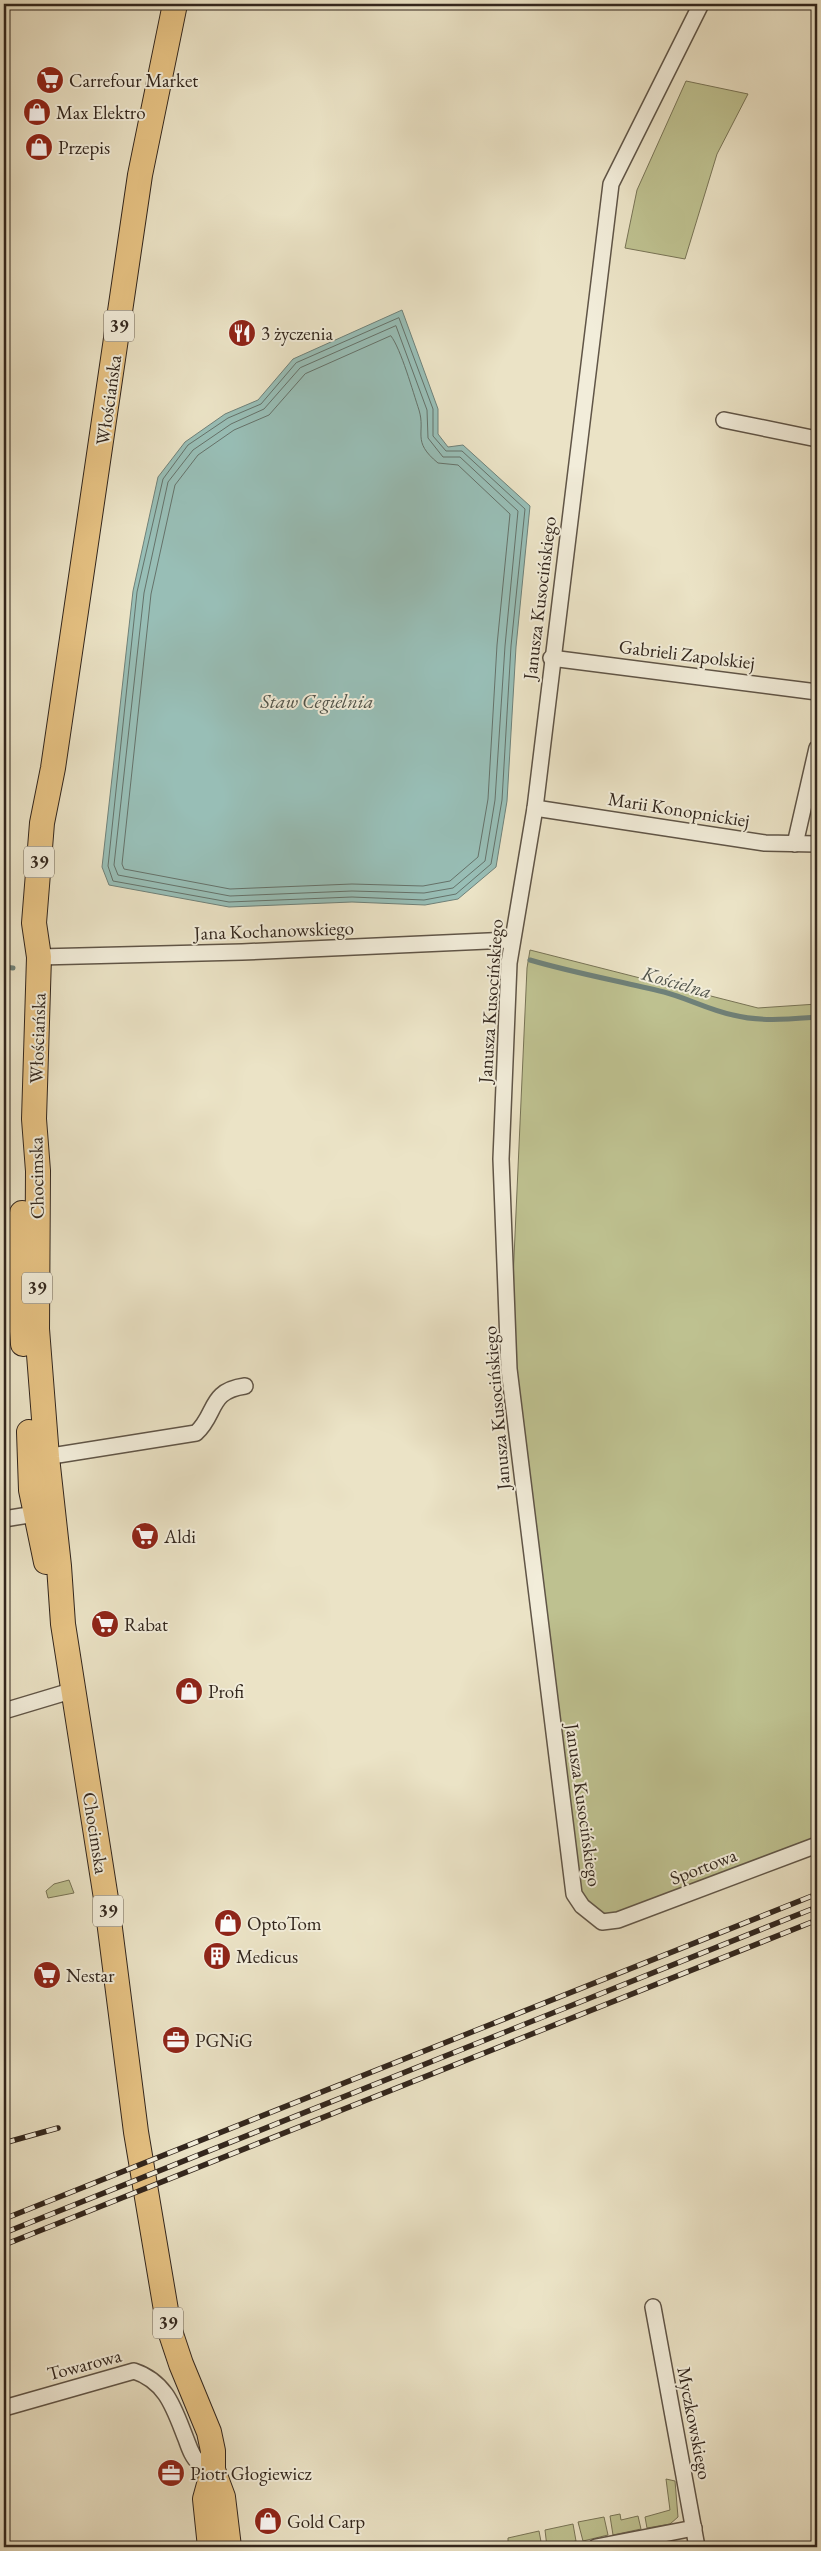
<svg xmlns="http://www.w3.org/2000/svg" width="821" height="2551" font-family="'EB Garamond',serif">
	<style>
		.green { fill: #bec190; stroke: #787456 }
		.water { fill: #98beb6; stroke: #6f8179 }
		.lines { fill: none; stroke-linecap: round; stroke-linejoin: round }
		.shore { stroke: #65726a; stroke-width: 1 }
		.stream { stroke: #6f8179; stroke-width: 5 }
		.minor-casing { stroke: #605547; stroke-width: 18 }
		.primary-casing { stroke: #32261d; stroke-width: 26 }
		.minor { stroke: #f2edda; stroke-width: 15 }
		.primary { stroke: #e6c283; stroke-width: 24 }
		.rail-casing { stroke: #32261d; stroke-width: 5.5 }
		.rail { stroke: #f2edda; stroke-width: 4; stroke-dasharray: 11; stroke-linecap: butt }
		.labels { text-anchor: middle; stroke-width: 4; stroke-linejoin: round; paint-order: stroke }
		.shield { fill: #f2edda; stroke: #6c6256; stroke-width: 1 }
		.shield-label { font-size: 18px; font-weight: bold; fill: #32261d }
		.poi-label { font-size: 19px; fill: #32261d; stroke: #f2edda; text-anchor: start }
		.street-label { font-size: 19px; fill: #32261d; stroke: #f2edda }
		.water-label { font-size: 20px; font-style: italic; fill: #51544b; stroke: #f2edda }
	</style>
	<rect width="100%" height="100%" fill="#ebe3c6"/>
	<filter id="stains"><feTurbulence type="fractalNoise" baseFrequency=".004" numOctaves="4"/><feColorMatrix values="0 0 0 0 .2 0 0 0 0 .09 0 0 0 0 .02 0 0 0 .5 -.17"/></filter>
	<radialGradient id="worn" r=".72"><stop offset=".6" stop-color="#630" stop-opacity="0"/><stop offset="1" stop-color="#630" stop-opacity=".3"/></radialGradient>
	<g class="green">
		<polygon points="686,81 748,94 717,154 685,259 625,248 637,190"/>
		<polygon points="530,950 758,1008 817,1004 817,1844 602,1922 582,1906 509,1369 527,968"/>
		<polygon points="69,1880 74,1893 48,1898 46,1891 54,1884"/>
		<polygon points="666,2479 675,2481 678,2517 670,2524 647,2528 645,2517 670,2510"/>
		<polygon points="620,2514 621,2520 638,2516 641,2529 613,2535 610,2516"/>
		<polygon points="604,2517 608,2535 583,2541 578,2522"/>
		<polygon points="573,2524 576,2541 547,2547 545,2530"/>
		<polygon points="539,2531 542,2547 508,2547 508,2538"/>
	</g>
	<polygon class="water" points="402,310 438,409 438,434 448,447 463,445 530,506 516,647 507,801 496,867 458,899 425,905 352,902 229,907 109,885 102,867 133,591 158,477 185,442 225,414 258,400 293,359"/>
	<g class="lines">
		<g class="shore">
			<polygon points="399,318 433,409 433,436 446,451 462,451 525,509 511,646 502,800 491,864 456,894 424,900 352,897 229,902 113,881 108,866 137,592 163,479 188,445 228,418 261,404 296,363"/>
			<polygon points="396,326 427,410 428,438 443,457 460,457 518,511 505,646 495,800 485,861 453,888 424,893 352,891 230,896 118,875 114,865 144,593 168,482 193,450 231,424 264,409 300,368"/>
			<path d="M 391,336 C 401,349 413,392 419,410 C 426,433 411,441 438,463 L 458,465 L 510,514 L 497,645 L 488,799 L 478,857 L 450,881 L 423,886 L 352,884 L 230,889 L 124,869 L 122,864 L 151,594 L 175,485 L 198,455 L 234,430 L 269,415 L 305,374 Z"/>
		</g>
		<g class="stream">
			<path d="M 530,960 C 574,973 619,981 664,992 C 687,998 709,1010 733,1015 C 760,1022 790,1019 817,1017"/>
			<polyline points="4,967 13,968"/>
		</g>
		<g class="minor-casing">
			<g id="minor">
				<polyline points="701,4 611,184 535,808 509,963 501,1159 509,1369 574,1894 582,1906 602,1922 618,1920 817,1845"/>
				<polyline points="724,420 817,439"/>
				<polyline points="551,658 817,692"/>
				<polyline points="535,808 765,843 817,844"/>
				<polyline points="795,844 817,748"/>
				<polyline points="39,957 242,952 511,940"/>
				<path d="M 39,1458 L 196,1433 C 217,1414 208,1391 245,1386"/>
				<polyline points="4,1519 35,1514"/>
				<polyline points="4,1711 74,1690"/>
				<polyline points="653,2307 697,2547"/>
				<path d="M 4,2408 L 134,2371 C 167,2382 174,2409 186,2439 C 189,2447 192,2457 199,2463 C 203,2466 209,2468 213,2470"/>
				<polyline points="596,2547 694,2528"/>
			</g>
		</g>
		<g class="primary-casing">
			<g id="primary">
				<polyline points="175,4 140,175 53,768 42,823 34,923 39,957 34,1119 38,1171 37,1329 47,1457 59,1566 63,1624 107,1905 136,2132 169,2328 181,2364 209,2432 213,2451 213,2470 205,2499 210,2547"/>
				<polyline points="22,1213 19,1293 23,1344"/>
				<polyline points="29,1432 31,1490 46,1562"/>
				<polyline points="213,2470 223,2497 229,2547"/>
			</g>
		</g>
		<use href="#minor" class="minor"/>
		<use href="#primary" class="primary"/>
		<g class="rail-casing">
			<g id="rail">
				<polyline points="4,2143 58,2128"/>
				<polyline points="4,2219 817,1894"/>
				<polyline points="4,2233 817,1907"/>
				<polyline points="4,2245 817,1920"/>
			</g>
		</g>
		<use href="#rail" class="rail"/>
	</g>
	<defs>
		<g id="supermarket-disc" transform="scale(1.4375)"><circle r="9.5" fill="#8f2418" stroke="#f2edda"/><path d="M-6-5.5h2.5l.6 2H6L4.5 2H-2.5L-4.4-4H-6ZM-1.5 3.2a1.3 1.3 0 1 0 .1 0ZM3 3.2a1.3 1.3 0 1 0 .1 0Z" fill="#fff"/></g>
		<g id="shop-disc" transform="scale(1.4375)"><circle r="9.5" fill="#8f2418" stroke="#f2edda"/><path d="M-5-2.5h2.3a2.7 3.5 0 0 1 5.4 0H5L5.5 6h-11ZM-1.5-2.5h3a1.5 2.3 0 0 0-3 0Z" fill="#fff"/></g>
		<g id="restaurant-disc" transform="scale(1.4375)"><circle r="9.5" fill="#8f2418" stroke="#f2edda"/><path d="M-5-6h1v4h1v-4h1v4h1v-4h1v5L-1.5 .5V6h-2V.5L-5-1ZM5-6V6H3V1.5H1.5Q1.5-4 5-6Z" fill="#fff"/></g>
		<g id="building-disc" transform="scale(1.4375)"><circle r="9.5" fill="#8f2418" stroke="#f2edda"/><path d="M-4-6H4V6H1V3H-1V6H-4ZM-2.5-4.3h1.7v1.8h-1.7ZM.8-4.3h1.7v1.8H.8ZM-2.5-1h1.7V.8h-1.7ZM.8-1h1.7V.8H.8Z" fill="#fff"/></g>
		<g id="office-disc" transform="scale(1.4375)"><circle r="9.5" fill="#8f2418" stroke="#f2edda"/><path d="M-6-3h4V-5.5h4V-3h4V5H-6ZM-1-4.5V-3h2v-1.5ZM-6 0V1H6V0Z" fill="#fff"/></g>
	</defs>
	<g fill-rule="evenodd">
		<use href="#supermarket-disc" x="50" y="80"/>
		<use href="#shop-disc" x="37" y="112"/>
		<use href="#shop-disc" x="39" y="147"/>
		<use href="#restaurant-disc" x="242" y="333"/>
		<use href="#supermarket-disc" x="145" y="1536"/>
		<use href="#supermarket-disc" x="105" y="1624"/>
		<use href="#shop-disc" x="189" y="1691"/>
		<use href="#shop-disc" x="228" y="1923"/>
		<use href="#building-disc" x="217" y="1956"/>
		<use href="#supermarket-disc" x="47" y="1975"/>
		<use href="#office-disc" x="176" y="2040"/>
		<use href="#office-disc" x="171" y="2473"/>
		<use href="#shop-disc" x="268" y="2521"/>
	</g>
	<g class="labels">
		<g class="shield">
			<rect x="104" y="310.5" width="30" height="31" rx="4"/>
			<rect x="24" y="846.5" width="30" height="31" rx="4"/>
			<rect x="22" y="1272.5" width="30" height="31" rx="4"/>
			<rect x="93" y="1895.5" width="30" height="31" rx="4"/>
			<rect x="153" y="2307.5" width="30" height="31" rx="4"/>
		</g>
		<g class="shield-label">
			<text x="119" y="332">39</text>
			<text x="39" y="868">39</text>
			<text x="37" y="1294">39</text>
			<text x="108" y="1917">39</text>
			<text x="168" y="2329">39</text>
		</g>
		<g class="poi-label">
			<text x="69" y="87">Carrefour Market</text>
			<text x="56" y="119">Max Elektro</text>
			<text x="58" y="154">Przepis</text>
			<text x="261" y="340">3 życzenia</text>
			<text x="164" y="1543">Aldi</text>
			<text x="124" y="1631">Rabat</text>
			<text x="208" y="1698">Profi</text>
			<text x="247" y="1930">OptoTom</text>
			<text x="236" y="1963">Medicus</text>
			<text x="66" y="1982">Nestar</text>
			<text x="195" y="2047">PGNiG</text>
			<text x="190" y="2480">Piotr Głogiewicz</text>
			<text x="287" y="2528">Gold Carp</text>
		</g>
		<g class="street-label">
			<text transform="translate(108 400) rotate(-82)" y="7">Włościańska</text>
			<text transform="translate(539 598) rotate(-83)" y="7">Janusza Kusocińskiego</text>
			<text transform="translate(687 654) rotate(7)" y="7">Gabrieli Zapolskiej</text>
			<text transform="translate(679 809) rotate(9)" y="7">Marii Konopnickiej</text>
			<text transform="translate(274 930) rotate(-2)" y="7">Jana Kochanowskiego</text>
			<text transform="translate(490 1001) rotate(-86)" y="7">Janusza Kusocińskiego</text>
			<text transform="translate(37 1038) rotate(-88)" y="7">Włościańska</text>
			<text transform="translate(36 1178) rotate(-91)" y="7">Chocimska</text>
			<text transform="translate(496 1408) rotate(-95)" y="7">Janusza Kusocińskiego</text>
			<text transform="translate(584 1805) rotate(82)" y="7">Janusza Kusocińskiego</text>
			<text transform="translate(96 1833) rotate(81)" y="7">Chocimska</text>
			<text transform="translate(703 1866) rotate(-21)" y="7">Sportowa</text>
			<text transform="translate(84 2364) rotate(-15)" y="7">Towarowa</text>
			<text transform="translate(695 2423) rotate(79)" y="7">Myczkowskiego</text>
		</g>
		<g class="water-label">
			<text x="317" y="708">Staw Cegielnia</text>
			<text transform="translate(677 982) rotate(16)" y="7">Kościelna</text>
		</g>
	</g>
	<rect width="821" height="2551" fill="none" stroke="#ebe3c6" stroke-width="20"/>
	<rect x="5" y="5" width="811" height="2541" fill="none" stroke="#32261d" stroke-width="2.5"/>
	<rect x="10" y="10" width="801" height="2531" fill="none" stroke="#32261d"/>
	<rect width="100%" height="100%" filter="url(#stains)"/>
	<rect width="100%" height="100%" fill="url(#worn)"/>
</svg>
